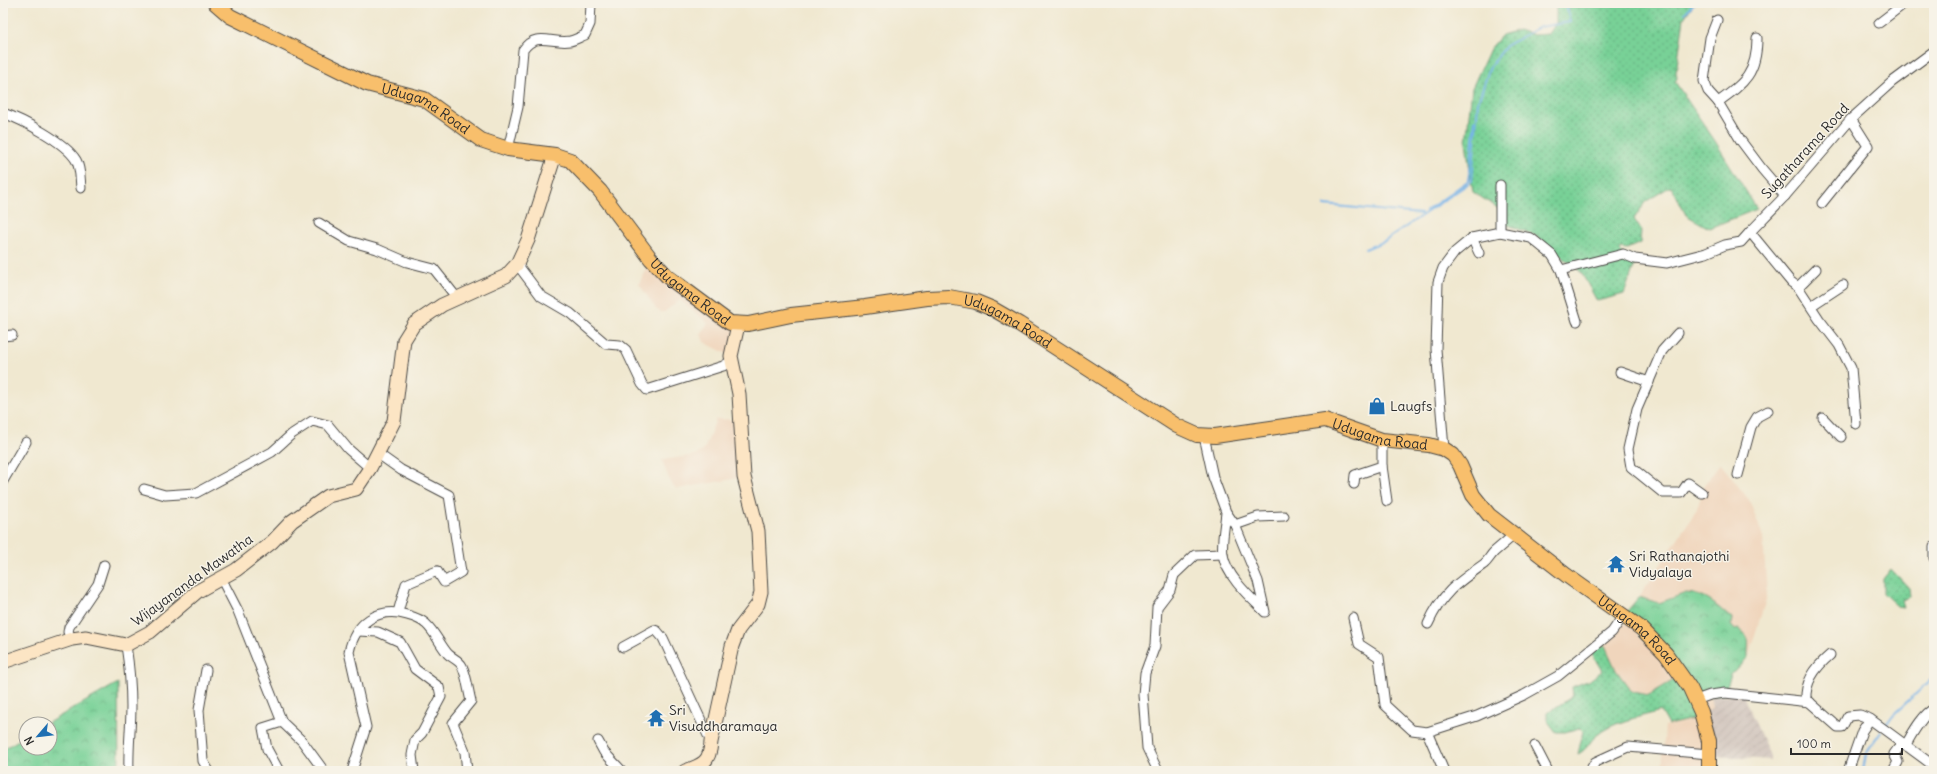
<svg xmlns="http://www.w3.org/2000/svg" width="1937" height="774" font-family="Delius,sans-serif">
	<style>
		.built { fill: #f0d5bc }
		.industrial { fill: url(#industrial-furrows) }
		.grass { fill: url(#grass-dots); stroke: #527e61 }
		.park { fill: url(#park-crowns); stroke: #527e61 }
		.lines { fill: none; stroke-linecap: round; stroke-linejoin: round }
		.stream { stroke: #76b3e9; stroke-width: 2 }
		.street-casing { stroke: #494744; stroke-width: 11 }
		.secondary-casing { stroke: #494744; stroke-width: 15 }
		.primary-casing { stroke: #494744; stroke-width: 16 }
		.street { stroke: #fff; stroke-width: 9 }
		.secondary { stroke: #fce5c4; stroke-width: 13 }
		.primary { stroke: #f8bf6c; stroke-width: 14 }
		.labels { text-anchor: middle; stroke-width: 3; stroke-linejoin: round; paint-order: stroke }
		.street-label { font-size: 14px; fill: #2b2b2b; stroke: #f7f3e8 }
		.poi-label { font-size: 14px; fill: #2b2b2b; stroke: #f7f3e8; text-anchor: start }
	</style>
	<defs>
		<pattern id="industrial-furrows" width="10" height="10" patternUnits="userSpaceOnUse"><rect width="10" height="10" fill="#cec1b9"/><path d="M-1 1l2-2M0 10L10 0M9 11l2-2" fill="none" stroke="#b1a69f"/></pattern>
		<pattern id="grass-dots" width="8" height="8" patternUnits="userSpaceOnUse"><rect width="8" height="8" fill="#78d197"/><path d="M2 2h.1M6 6h.1" fill="none" stroke="#63aa7b" stroke-width="1.8" stroke-linecap="round"/></pattern>
		<pattern id="park-crowns" width="20" height="18" patternUnits="userSpaceOnUse"><rect width="20" height="18" fill="#78d197"/><path d="M2 6a3 3 0 1 1 6 0M12 15a3 3 0 1 1 6 0" fill="none" stroke="#63aa7b"/></pattern>
	</defs>
	<rect width="100%" height="100%" fill="#f7f3e8"/>
	<filter id="ink" filterUnits="userSpaceOnUse"><feTurbulence type="fractalNoise" baseFrequency=".025" numOctaves="2"/><feDisplacementMap in="SourceGraphic" scale="8" xChannelSelector="R" yChannelSelector="G"/><feConvolveMatrix kernelMatrix="1 2 1 2 8 2 1 2 1" color-interpolation-filters="sRGB"/></filter>
	<filter id="wash" filterUnits="userSpaceOnUse"><feTurbulence type="fractalNoise" baseFrequency=".012" numOctaves="4" result="noise"/><feDisplacementMap in="SourceGraphic" scale="16" xChannelSelector="R" yChannelSelector="G"/><feGaussianBlur stdDeviation="0.9" result="paint"/><feColorMatrix in="noise" values="0 0 0 0 0 0 0 0 0 0 0 0 0 0 0 0 0 1.4 0 .05"/><feComposite in="paint" operator="in"/></filter>
	<g filter="url(#wash)">
		<rect width="100%" height="100%" fill="#f0e8d0"/>
		<g class="built">
			<polygon points="651,259 738,325 731,356 704,342 701,334 708,323 680,300 664,312 661,312 656,309 639,284"/>
			<polygon points="716,419 740,420 744,477 677,489 671,484 662,460 696,455 704,450"/>
			<polygon points="1720,463 1749,500 1763,536 1767,596 1748,657 1749,648 1731,625 1671,599 1659,603 1639,597 1696,511 1705,485"/>
			<polygon points="1627,622 1677,676 1674,680 1649,695 1633,692 1616,670 1603,641"/>
			<polygon points="1710,695 1712,708 1706,713 1709,771 1662,771 1665,726 1701,717 1696,700"/>
		</g>
		<polygon class="industrial" points="1710,695 1743,695 1770,756 1770,760 1715,756 1706,713 1712,708"/>
		<g class="grass">
			<polygon points="1556,3 1694,3 1684,18 1676,72 1677,78 1675,82 1715,141 1757,209 1709,228 1686,215 1671,186 1645,202 1634,219 1641,230 1640,243 1627,249 1620,248 1621,252 1635,264 1624,294 1597,301 1581,272 1534,235 1506,224 1504,212 1473,192 1466,142 1472,88 1490,49 1502,35 1519,30 1534,35 1549,34 1556,23"/>
			<polygon points="1891,569 1909,588 1910,597 1902,600 1904,607 1897,606 1883,593 1883,579"/>
			<path d="M 1602,639 L 1616,670 L 1632,692 L 1649,695 L 1674,680 L 1680,671 L 1701,717 L 1668,725 L 1660,711 C 1638,718 1613,721 1596,736 C 1589,742 1587,750 1578,754 L 1583,732 L 1579,728 L 1565,732 L 1556,732 L 1547,720 L 1547,713 L 1573,696 L 1572,687 L 1590,680 L 1602,671 L 1590,650 Z"/>
		</g>
		<g class="park">
			<path d="M 1686,593 C 1706,594 1717,606 1732,619 L 1731,625 L 1735,630 L 1738,629 C 1753,636 1747,645 1748,657 L 1731,675 L 1725,693 L 1696,700 L 1690,688 L 1623,616 L 1639,597 L 1659,603 Z"/>
			<polygon points="118,683 119,771 3,771 3,749 26,736 26,748 50,748 50,724 46,724"/>
		</g>
		<g class="lines">
			<g class="stream">
				<polyline points="1685,13 1694,3"/>
				<polyline points="1325,205 1421,214"/>
				<polyline points="1426,211 1469,180 1475,120"/>
				<polyline points="1365,249 1385,241 1472,181 1478,102 1490,67 1506,46 1539,27 1570,22 1566,3"/>
				<polyline points="1885,726 1893,715 1934,677"/>
				<polyline points="1863,771 1866,753 1881,731"/>
			</g>
		</g>
	</g>
	<g filter="url(#ink)">
		<g class="lines">
			<g class="street-casing">
				<g id="street">
					<polyline points="1717,20 1710,38 1704,81 1708,91 1718,102 1741,141 1762,169 1785,196"/>
					<polyline points="1879,23 1905,3"/>
					<path d="M 1718,102 C 1745,83 1757,73 1757,38"/>
					<path d="M 3,113 C 23,120 65,142 76,160 C 81,169 80,179 81,188"/>
					<path d="M 508,149 L 518,107 L 523,50 C 536,31 552,44 570,41 C 575,40 580,37 585,35 L 590,24 L 591,3"/>
					<polyline points="1500,185 1500,232"/>
					<polyline points="1822,203 1868,146 1851,119"/>
					<polyline points="319,223 349,241 377,249 407,262 434,269 457,298"/>
					<polyline points="1472,238 1479,253"/>
					<polyline points="517,264 541,296 570,313 606,344 620,345 626,350 642,384 647,390 723,366 730,362 731,356"/>
					<polyline points="1561,270 1623,254 1635,259 1667,263 1706,253 1725,245 1741,242 1750,232"/>
					<polyline points="1798,287 1816,269"/>
					<polyline points="1811,306 1843,285"/>
					<polyline points="1678,333 1662,351 1637,409 1628,449 1631,467 1663,493 1681,493 1688,483 1702,493"/>
					<polyline points="3,336 12,335"/>
					<polyline points="1620,372 1649,382"/>
					<polyline points="1823,418 1841,437"/>
					<polyline points="1856,424 1851,368 1839,345 1819,319 1798,287 1791,282 1750,232 1785,196 1851,119 1892,82 1934,51"/>
					<path d="M 1204,436 L 1213,477 L 1226,512 L 1235,525 L 1258,581 L 1265,612 C 1250,597 1227,577 1223,555 C 1221,542 1225,525 1226,512"/>
					<polyline points="1444,449 1436,349 1438,282 1443,268 1455,252 1472,238 1500,232 1531,238 1552,255 1561,270 1577,321"/>
					<polyline points="377,453 401,470 449,495 461,572 444,582 437,571 406,584 398,612"/>
					<polyline points="1382,466 1387,501"/>
					<polyline points="1738,475 1751,427 1757,417 1768,411"/>
					<polyline points="3,481 26,442"/>
					<polyline points="1354,484 1355,475 1382,466 1382,440"/>
					<polyline points="144,489 165,495 196,493 272,452 292,434 312,421 328,425 348,449 370,468"/>
					<polyline points="1235,525 1258,517 1284,516"/>
					<polyline points="1934,546 1934,558"/>
					<polyline points="221,578 238,611 282,722 302,741 324,771"/>
					<polyline points="1353,618 1359,644 1379,657 1385,705 1412,730 1427,732 1477,716 1524,695 1558,676 1612,632 1623,616"/>
					<path d="M 1428,624 C 1442,593 1457,583 1484,564 C 1488,561 1490,556 1494,552 C 1501,546 1508,540 1515,534"/>
					<polyline points="358,631 378,632 400,642 415,669 439,687 441,697 422,733 415,740 412,755 414,771"/>
					<polyline points="72,639 68,632 69,627 98,584 104,565"/>
					<path d="M 126,645 C 129,665 131,685 131,706 C 131,728 128,749 129,771"/>
					<polyline points="623,647 654,630 657,631 663,638 711,742"/>
					<path d="M 1830,655 C 1817,666 1805,681 1806,699 L 1838,727 L 1842,727 L 1848,716 L 1860,715 L 1870,719"/>
					<polyline points="206,670 199,710 203,761 209,771"/>
					<polyline points="1696,700 1710,695 1725,693 1810,702"/>
					<polyline points="1427,732 1444,771"/>
					<polyline points="598,741 604,752 622,771"/>
					<polyline points="1535,746 1548,771"/>
					<path d="M 1905,746 C 1911,736 1923,713 1934,709"/>
					<polyline points="279,771 267,749 263,728 282,722"/>
					<path d="M 352,771 L 366,727 L 349,652 C 355,623 378,606 407,615 C 414,617 421,619 426,624 C 435,632 440,645 448,654 C 452,658 459,660 462,666 C 467,676 468,690 471,701 L 453,723 L 465,752 L 467,771"/>
					<polyline points="1158,771 1147,748 1143,694 1145,673 1155,646 1157,607 1170,590 1174,575 1195,555 1223,554"/>
					<polyline points="1590,771 1595,762 1628,747 1709,754"/>
					<polyline points="1848,771 1862,731 1870,719 1934,766"/>
					<polyline points="1893,771 1898,762 1894,754 1902,743"/>
				</g>
			</g>
			<g class="secondary-casing">
				<g id="secondary">
					<polyline points="3,662 72,639 86,637 126,645 150,632 198,591 236,570 272,542 292,521 328,496 356,489 370,468 394,421 404,340 414,324 442,305 506,276 517,264 528,240 555,155"/>
					<path d="M 685,771 C 703,765 710,762 711,742 L 732,646 L 738,630 L 758,604 L 761,592 L 758,531 L 744,477 L 739,394 L 731,356 L 738,325"/>
				</g>
			</g>
			<g class="primary-casing">
				<g id="primary">
					<path id="s1" d="M 215,3 L 230,16 L 367,84 L 424,99 L 481,140 L 508,149 L 555,155 L 570,160 L 600,191 L 651,259 L 668,277 L 730,323 L 748,324 L 791,315 L 865,307 L 927,298 L 949,297 L 976,302 L 993,309 L 1019,324 L 1177,426 L 1197,435 L 1215,436 L 1325,420 L 1382,440 L 1429,445 L 1444,449 L 1453,455 L 1460,465 L 1473,495 L 1489,515 L 1566,575 L 1642,629 L 1666,654 L 1690,688 L 1701,712 L 1709,741 L 1709,771"/>
				</g>
			</g>
			<use href="#street" class="street"/>
			<use href="#secondary" class="secondary"/>
			<use href="#primary" class="primary"/>
		</g>
	</g>
	<defs>
		<g id="shop-bare" transform="scale(1.38)"><path d="M-5-2.5h2.3a2.7 3.5 0 0 1 5.4 0H5L5.5 6h-11ZM-1.5-2.5h3a1.5 2.3 0 0 0-3 0Z" fill="#1f6fb2" stroke="#f7f3e8" stroke-width="2.5" paint-order="stroke"/></g>
		<g id="temple-bare" transform="scale(1.38)"><path d="M0-6L5-2H3V0L6.5 2.5H4V6H1.5V3h-3V6H-4V2.5H-6.5L-3 0V-2H-5Z" fill="#1f6fb2" stroke="#f7f3e8" stroke-width="2.5" paint-order="stroke"/></g>
	</defs>
	<g fill-rule="evenodd">
		<use href="#shop-bare" x="1377" y="406"/>
		<use href="#temple-bare" x="1616" y="564"/>
		<use href="#temple-bare" x="656" y="718"/>
	</g>
	<g class="labels">
		<g class="street-label">
			<text dy="5" stroke="none"><textPath href="#s1" startOffset="237">Udugama Road</textPath></text>
			<text transform="translate(1805 151) rotate(-48)" y="5">Sugatharama Road</text>
			<text dy="5" stroke="none"><textPath href="#s1" startOffset="573">Udugama Road</textPath></text>
			<text dy="5" stroke="none"><textPath href="#s1" startOffset="909">Udugama Road</textPath></text>
			<text dy="5" stroke="none"><textPath href="#s1" startOffset="1317">Udugama Road</textPath></text>
			<text transform="translate(192 580) rotate(-36)" y="5">Wijayananda Mawatha</text>
			<text dy="5" stroke="none"><textPath href="#s1" startOffset="1652">Udugama Road</textPath></text>
		</g>
		<g class="poi-label">
			<text x="1390" y="411">Laugfs</text>
			<text x="1629" y="561">Sri Rathanajothi<tspan x="1629" dy="16">Vidyalaya</tspan></text>
			<text x="669" y="715">Sri<tspan x="669" dy="16">Visuddharamaya</tspan></text>
		</g>
	</g>
	<rect width="1937" height="774" fill="none" stroke="#f7f3e8" stroke-width="16"/>
	<g transform="translate(38 736) rotate(242)"><circle r="19" fill="#f7f3e8" stroke="#a5a39c"/>
	<path d="M0-3L7 15L0 10L-7 15Z" fill="#1f6fb2"/>
	<text y="-6" font-size="11" font-weight="bold" text-anchor="middle" fill="#2b2b2b">N</text>
	</g>
	<path d="M1791 748v6h111v-6" fill="none" stroke="#2b2b2b" stroke-width="2"/>
	<text x="1797" y="748" font-size="12" fill="#2b2b2b" stroke="#f7f3e8" stroke-width="3" paint-order="stroke">100 m</text>
</svg>
